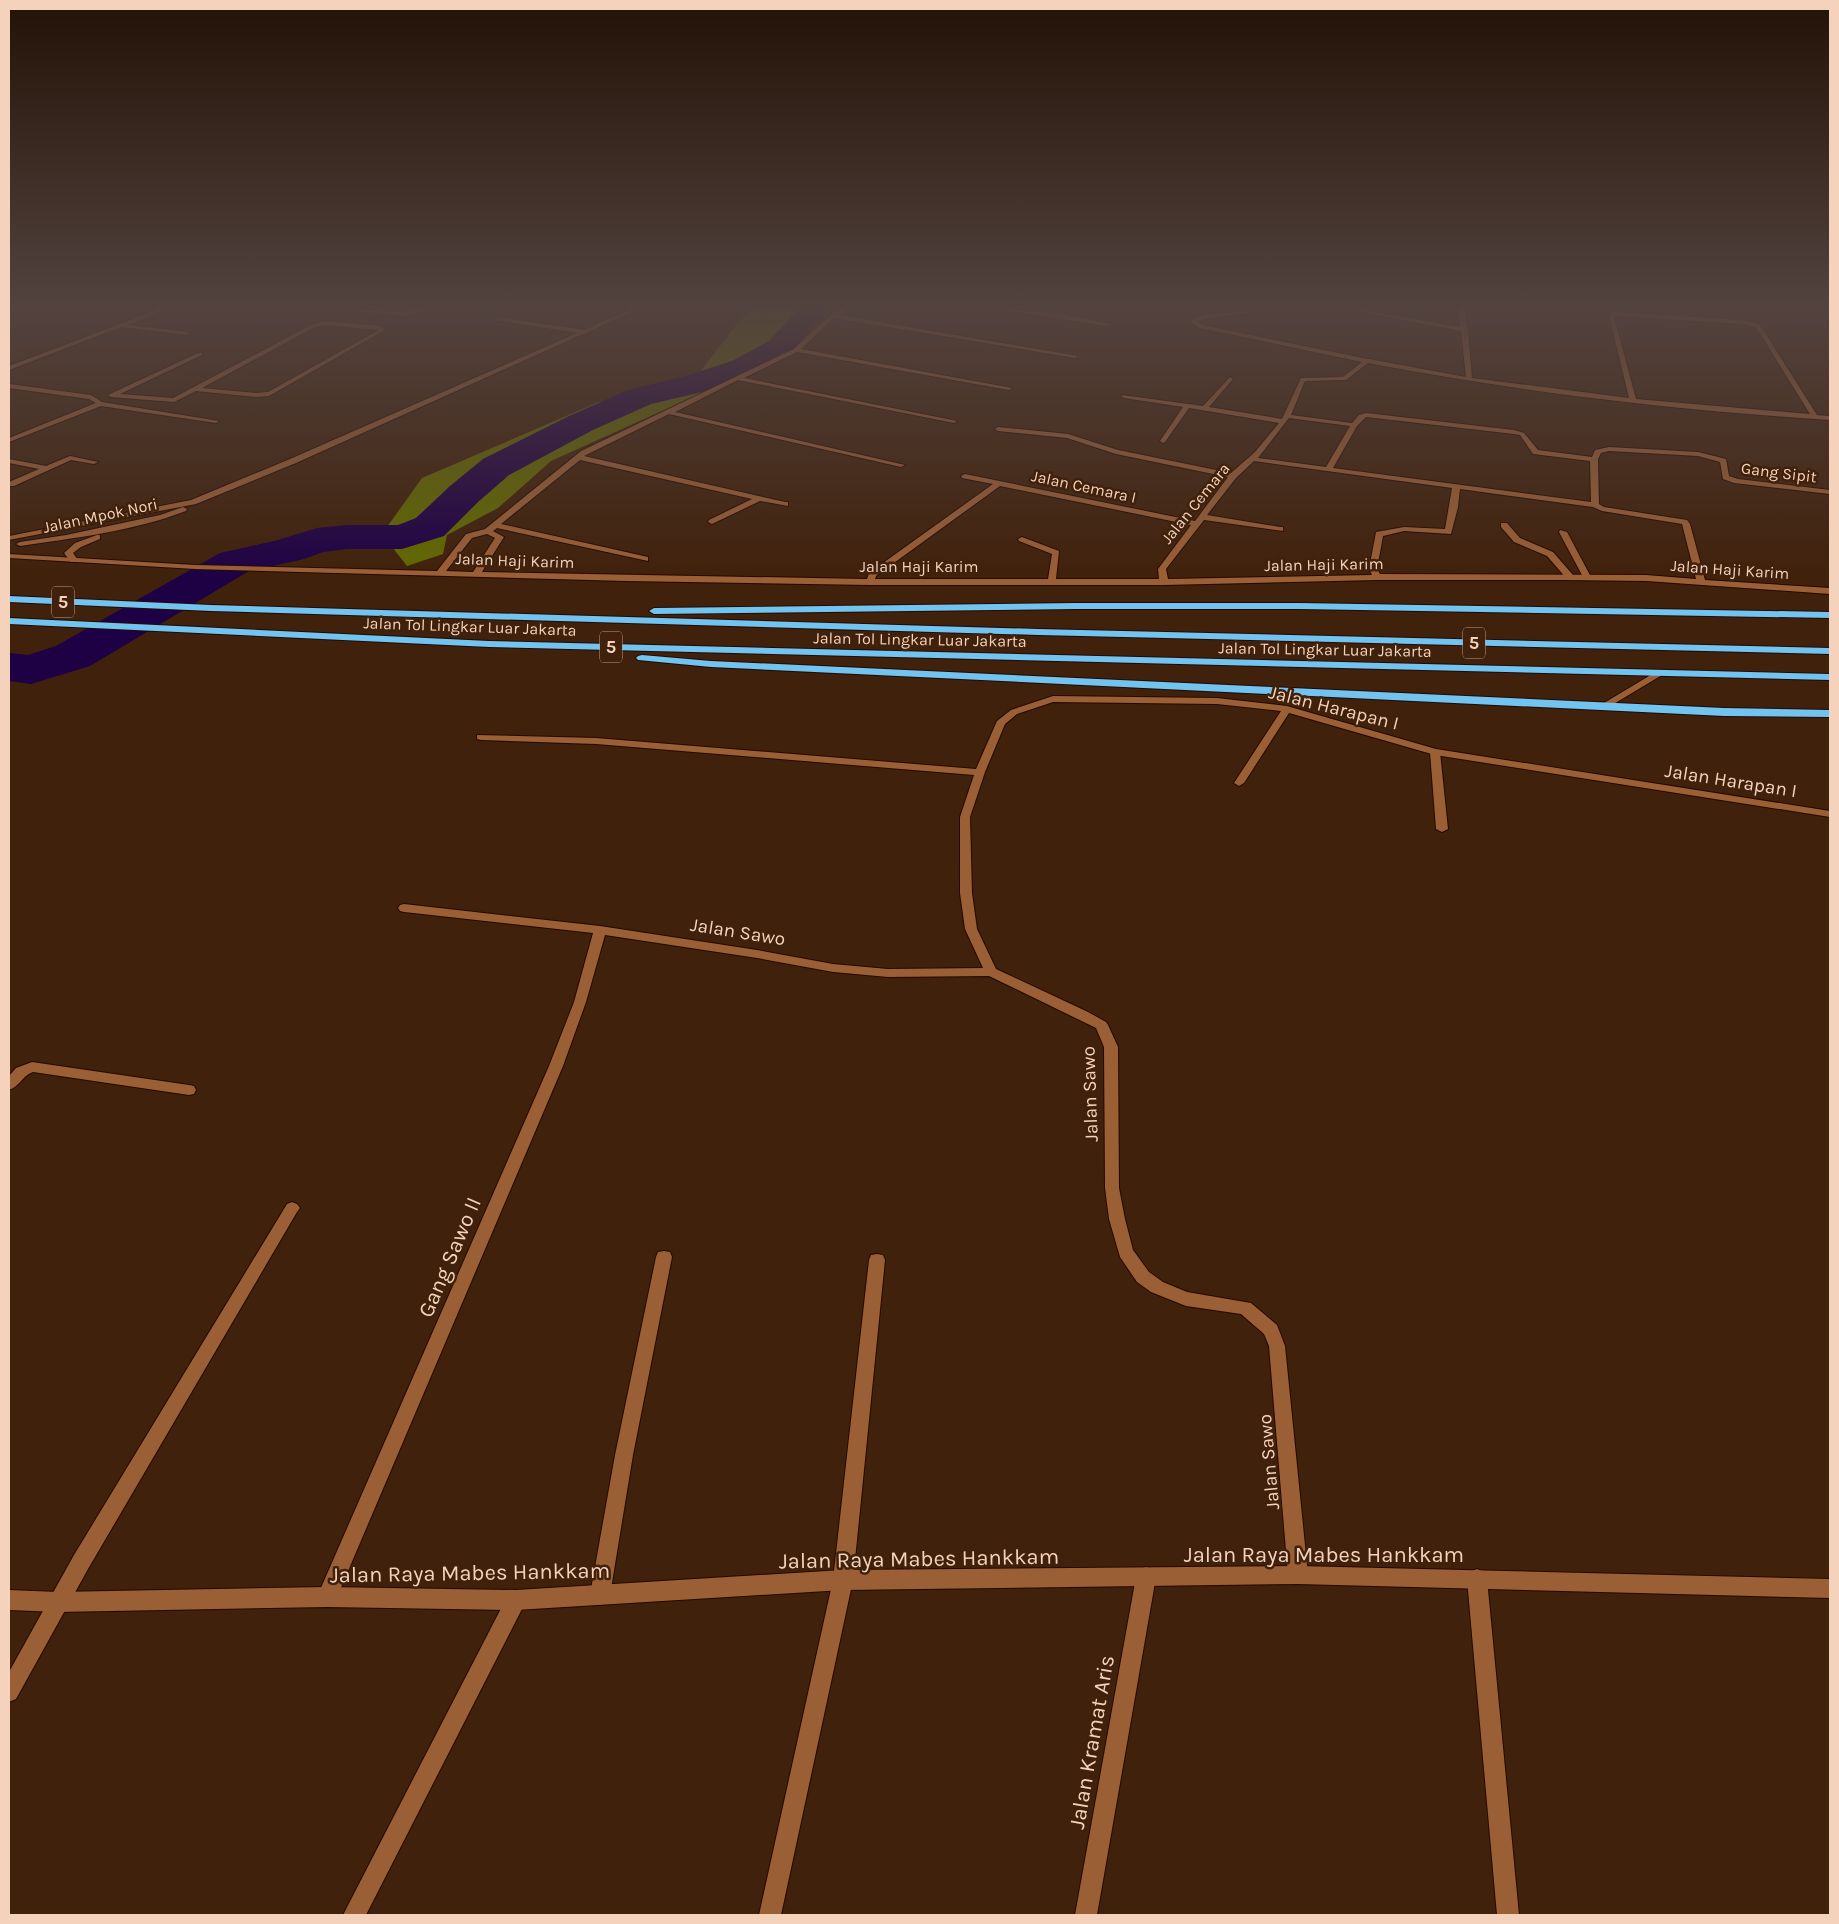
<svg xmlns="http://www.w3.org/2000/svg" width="1839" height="1924" font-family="Karla,sans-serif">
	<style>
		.forest { fill: #636900 }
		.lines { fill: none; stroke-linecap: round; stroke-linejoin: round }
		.river { fill: #1e0145; fill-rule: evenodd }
		.lane-casing { stroke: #250900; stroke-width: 2 }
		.street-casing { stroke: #250900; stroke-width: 2 }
		.secondary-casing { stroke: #250900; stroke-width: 2 }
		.highway-casing { stroke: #250900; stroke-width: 2 }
		.lane { fill: #9b5f36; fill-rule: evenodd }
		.street { fill: #9b5f36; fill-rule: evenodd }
		.secondary { fill: #9b5f36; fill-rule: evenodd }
		.highway { fill: #72c4f0; fill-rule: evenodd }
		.labels { text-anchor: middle; stroke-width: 5; stroke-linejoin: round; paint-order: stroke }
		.far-street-label { font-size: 16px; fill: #f4d2bc; stroke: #40210b }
		.shield { fill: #40210b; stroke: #be9d87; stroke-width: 1 }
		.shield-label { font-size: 18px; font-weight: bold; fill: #f4d2bc }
		.street-label { font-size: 19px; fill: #f4d2bc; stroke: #40210b }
		.near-street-label { font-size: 22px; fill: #f4d2bc; stroke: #40210b }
	</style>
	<rect width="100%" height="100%" fill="#40210b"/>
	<polygon class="forest" points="755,308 837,308 822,316 801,343 781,357 551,461 498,508 447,535 443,554 407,566 382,534 422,478 599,402 625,401 697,376 740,320"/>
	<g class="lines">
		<polygon class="river" points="800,308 830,308 791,353 754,375 702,392 651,404 593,430 509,475 478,502 444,536 402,549 347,549 323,552 304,559 249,571 90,666 31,684 9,681 9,653 28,655 56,646 220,553 278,540 317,528 347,525 398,525 416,518 450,486 483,459 569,416 628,390 682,377 732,361 769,341"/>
		<g class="lane-casing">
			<g id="lane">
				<polygon points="1501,523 1507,523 1520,538 1553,552 1573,575 1573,579 1567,579 1547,556 1514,542 1501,527"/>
				<polygon points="1560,530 1567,532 1591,577 1590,579 1583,577 1559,532"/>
				<polygon points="1659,670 1662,671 1662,675 1607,708 1601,708 1599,706"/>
				<polygon points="1435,749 1440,752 1448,829 1442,832 1436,829 1430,752"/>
			</g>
		</g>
		<g class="street-casing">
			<g id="street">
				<polygon points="162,308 170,308 128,325 187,332 189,335 121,327 9,370 9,366"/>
				<polygon points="321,308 406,312 423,308 432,308 406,316"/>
				<path d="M 843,308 L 850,308 L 839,315 L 1078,356 L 1075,358 L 834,318 L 801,349 L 1012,388 L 1009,390 L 797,352 L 744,378 L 957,421 L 954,423 L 738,380 L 675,412 L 905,465 L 901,467 L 669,414 L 584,456 L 785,502 L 788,502 L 788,506 L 760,501 L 712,524 L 708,522 L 709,520 L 752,499 L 580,460 L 501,524 L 648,557 L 648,561 L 497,528 L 493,531 L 504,537 L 482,572 L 867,579 L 869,573 L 993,484 L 962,478 L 961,476 L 965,474 L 1195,521 L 1228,477 L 1116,454 L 1067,438 L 998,431 L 995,429 L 998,427 L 1068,434 L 1118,450 L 1231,473 L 1255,452 L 1279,423 L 1189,408 L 1165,442 L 1163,443 L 1160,441 L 1183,407 L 1124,398 L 1122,397 L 1122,395 L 1203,406 L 1230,377 L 1233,379 L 1209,407 L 1282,419 L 1301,378 L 1343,377 L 1362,362 L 1200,328 L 1191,322 L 1191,320 L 1204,315 L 1284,308 L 1205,319 L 1197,321 L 1202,325 L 1358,357 L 1466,377 L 1461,331 L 1340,308 L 1351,308 L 1460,327 L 1458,308 L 1464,308 L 1468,330 L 1472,378 L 1629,398 L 1609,315 L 1615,312 L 1743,320 L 1760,325 L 1817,415 L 1830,416 L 1830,420 C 1675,410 1520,392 1368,363 L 1346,380 L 1305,381 L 1291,415 L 1352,423 L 1359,415 L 1366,413 L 1514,430 L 1524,433 L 1538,450 L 1592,457 L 1595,450 L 1609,447 L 1698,452 L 1726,459 L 1729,476 L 1738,479 L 1830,490 L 1830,494 L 1734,483 L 1723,479 L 1720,462 L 1698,456 L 1609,451 L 1601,453 L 1598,459 L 1599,504 L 1604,507 L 1687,520 L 1690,524 L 1705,580 L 1830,588 L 1830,594 L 1646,581 L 1562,580 L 1377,580 L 1164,585 L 870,585 L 625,581 L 195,569 L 9,558 L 9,554 L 195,565 L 437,571 L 466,534 L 485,529 L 581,451 L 794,349 L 830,315 ZM 1616,316 L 1743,324 L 1756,327 L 1810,414 L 1636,399 L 1614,317 ZM 1366,417 L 1514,434 L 1520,435 L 1533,454 L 1590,461 L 1591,502 L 1333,468 L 1357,426 ZM 1289,418 L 1350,426 L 1326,467 L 1258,458 ZM 1254,461 L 1452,488 L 1445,529 L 1404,527 L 1376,532 L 1369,569 L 1372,575 L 1168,579 L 1166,569 L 1204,520 L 1283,531 L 1283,527 L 1280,527 L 1207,515 L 1236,478 ZM 1000,486 L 1191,525 L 1158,569 L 1159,579 L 1056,579 L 1059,551 L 1022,537 L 1018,539 L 1019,541 L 1052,554 L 1048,579 L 875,579 L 876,576 ZM 1460,489 L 1593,507 L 1602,511 L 1682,524 L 1696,579 L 1646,575 L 1380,574 L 1377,569 L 1383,536 L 1404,531 L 1451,534 L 1458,507 ZM 487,534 L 495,538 L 473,572 L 446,571 L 472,538 Z"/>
				<polygon points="989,308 1063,314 1110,324 1107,326"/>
				<polygon points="496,317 585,330 588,332 585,334 494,320"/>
				<path d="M 325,321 L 381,326 L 385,330 L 269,396 L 256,397 L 196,391 L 174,402 L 111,397 L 108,395 L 198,353 L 202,353 L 202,355 L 120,394 L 173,398 L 311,325 ZM 325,325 L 379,330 L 268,392 L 256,393 L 202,388 L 315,327 Z"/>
				<polygon points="9,384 91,395 102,402 219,421 216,423 101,406 9,442 9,438 96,403 89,399 9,388"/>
				<polygon points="70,456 98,462 94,464 71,460 14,486 9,486 9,482 39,469 9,463 9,459 46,466"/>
				<polygon points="1053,696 1217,698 1287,706 1436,749 1830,811 1830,817 1435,755 1289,713 1244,783 1239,786 1234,783 1281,711 1217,704 1053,702 1017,714 1005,724 985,772 970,817 972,893 977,929 996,969 1088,1012 1106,1022 1108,1025 1118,1047 1119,1188 1125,1219 1133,1250 1149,1272 1163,1282 1187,1292 1251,1303 1277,1325 1285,1346 1308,1575 1305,1582 1298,1584 1291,1582 1288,1575 1269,1346 1264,1334 1241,1314 1186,1306 1151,1292 1137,1282 1120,1257 1109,1219 1105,1188 1104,1047 1096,1028 989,976 888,977 833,972 757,958 605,935 586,1002 563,1066 334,1604 327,1607 320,1604 317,1597 320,1590 549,1066 574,1002 593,933 404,912 400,911 398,908 400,905 404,904 600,926 757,950 833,964 888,969 983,968 965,929 960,893 960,817 974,775 596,744 481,740 477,739 477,735 596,738 976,769 997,721 1011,710"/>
				<path d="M 32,1062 L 189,1085 L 194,1086 L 196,1090 L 194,1094 L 189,1095 L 33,1072 C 22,1076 19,1087 9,1090 L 9,1076 L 16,1068 Z"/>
				<polygon points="292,1202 297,1204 300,1208 297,1212 88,1569 16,1699 9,1702 9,1672 74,1555 287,1204"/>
				<polygon points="664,1251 670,1252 672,1257 633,1455 610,1595 607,1602 600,1605 593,1602 590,1595 615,1455 656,1257 658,1252"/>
				<polygon points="877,1254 883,1255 885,1260 853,1580 781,1915 759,1915 833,1580 869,1260 871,1255"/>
				<polygon points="1146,1567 1153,1570 1156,1577 1097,1915 1075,1915 1136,1577 1139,1570"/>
				<polygon points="1477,1569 1484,1572 1487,1579 1519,1915 1497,1915 1467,1579 1470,1572"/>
				<polygon points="516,1590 523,1593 526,1600 523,1607 366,1915 343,1915 509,1593"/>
			</g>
		</g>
		<g class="secondary-casing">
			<g id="secondary">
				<polygon points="634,308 641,308 296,463 196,504 9,540 9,536 191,500 290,459"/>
				<path d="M 183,507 L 187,509 L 186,511 C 134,531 75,538 20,546 L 16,544 L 20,542 L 66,535 L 160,515 Z"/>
				<polygon points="97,535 100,535 100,539 81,547 73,553 78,560 77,562 71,562 64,553 75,543"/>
				<polygon points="1298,1566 1830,1579 1830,1598 1298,1584 843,1590 516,1610 327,1607 58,1612 9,1610 9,1590 58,1592 327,1587 516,1590 843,1570"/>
			</g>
		</g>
		<g class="highway-casing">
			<g id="highway">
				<polygon points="9,596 211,605 1038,629 1830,648 1830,654 1038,635 211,611 9,602"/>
				<polygon points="1076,603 1299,603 1830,612 1830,618 1299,609 1076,609 654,614 649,611 654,608"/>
				<polygon points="9,618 489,641 1830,674 1830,680 489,647 9,624"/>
				<polygon points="642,655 711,661 1724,708 1830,710 1830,717 1724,716 711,667 638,660 636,658 638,656"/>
			</g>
		</g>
		<use href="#lane" class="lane"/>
		<use href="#street" class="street"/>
		<use href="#secondary" class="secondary"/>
		<use href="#highway" class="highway"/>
	</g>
	<linearGradient id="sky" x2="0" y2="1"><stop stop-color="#231206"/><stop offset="0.53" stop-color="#53433f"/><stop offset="1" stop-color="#53433f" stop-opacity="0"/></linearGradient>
	<rect width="1839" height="577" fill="url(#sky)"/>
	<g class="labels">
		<g class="far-street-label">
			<text transform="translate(1779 472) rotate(7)" y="6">Gang Sipit</text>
			<text transform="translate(1084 486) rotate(12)" y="6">Jalan Cemara I</text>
			<text transform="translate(1195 503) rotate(-51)" y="6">Jalan Cemara</text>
			<text transform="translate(100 515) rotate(-12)" y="6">Jalan Mpok Nori</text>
			<text transform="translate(515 560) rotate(2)" y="6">Jalan Haji Karim</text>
			<text transform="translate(1324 564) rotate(-1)" y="6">Jalan Haji Karim</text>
			<text x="919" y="572">Jalan Haji Karim</text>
			<text transform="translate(1730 569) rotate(4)" y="6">Jalan Haji Karim</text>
			<text transform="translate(470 626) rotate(2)" y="6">Jalan Tol Lingkar Luar Jakarta</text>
			<text transform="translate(920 639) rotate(1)" y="6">Jalan Tol Lingkar Luar Jakarta</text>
			<text transform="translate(1325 649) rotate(1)" y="6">Jalan Tol Lingkar Luar Jakarta</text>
		</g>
		<g class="shield">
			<rect x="52" y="586.5" width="22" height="31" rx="4"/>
			<rect x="1463" y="627.5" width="22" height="31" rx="4"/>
			<rect x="600" y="631.5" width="22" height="31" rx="4"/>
		</g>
		<g class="shield-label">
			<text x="63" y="608">5</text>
			<text x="1474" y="649">5</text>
			<text x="611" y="653">5</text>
		</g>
		<g class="street-label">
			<text transform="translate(1334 707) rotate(14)" y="7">Jalan Harapan I</text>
			<text transform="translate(1731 780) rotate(9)" y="7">Jalan Harapan I</text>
			<text transform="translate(738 931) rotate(9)" y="7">Jalan Sawo</text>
			<text transform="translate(1089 1094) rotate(-92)" y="7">Jalan Sawo</text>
			<text transform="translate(1268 1462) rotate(-95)" y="7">Jalan Sawo</text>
		</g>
		<g class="near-street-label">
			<text transform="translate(449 1257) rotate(-67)" y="8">Gang Sawo II</text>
			<text x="1324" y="1562">Jalan Raya Mabes Hankkam</text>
			<text transform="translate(919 1558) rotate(-1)" y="8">Jalan Raya Mabes Hankkam</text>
			<text transform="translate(470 1572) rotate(-1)" y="8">Jalan Raya Mabes Hankkam</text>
			<text transform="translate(1091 1742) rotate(-80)" y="8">Jalan Kramat Aris</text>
		</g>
	</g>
	<rect width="1839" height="1924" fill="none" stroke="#f4d2bc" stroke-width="20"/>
</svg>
